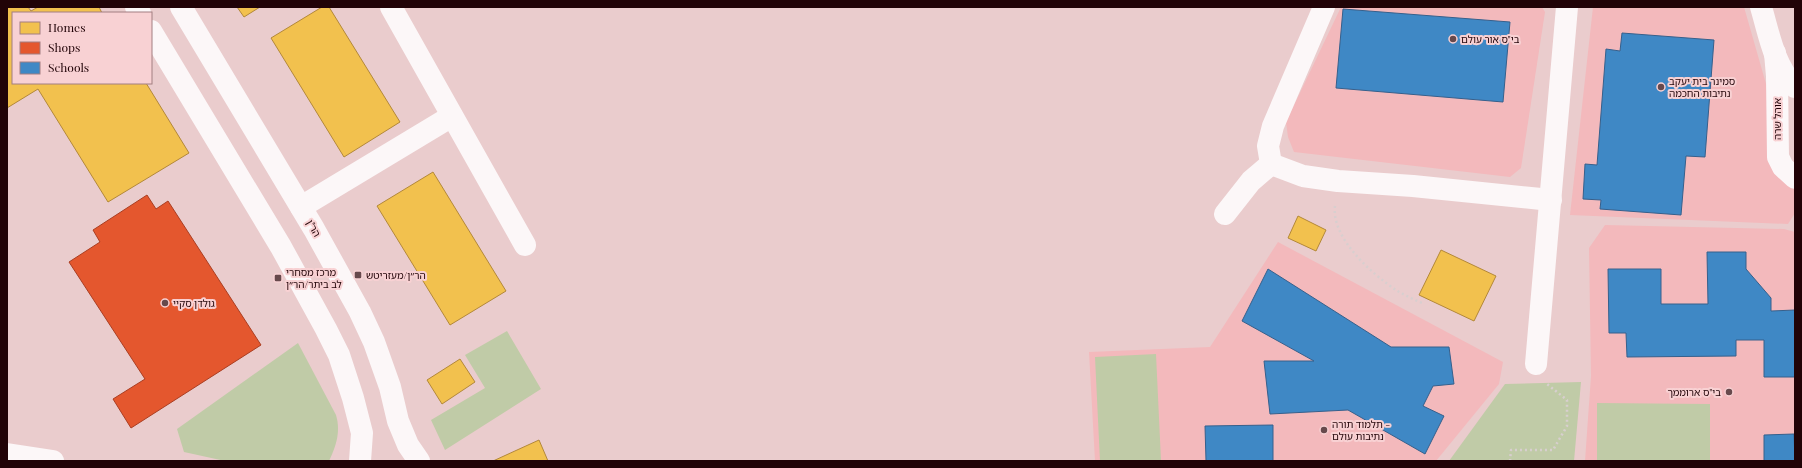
<svg xmlns="http://www.w3.org/2000/svg" width="1802" height="468" font-family="'Playfair Display','Noto Sans Hebrew',serif">
	<style>
		.built { fill: #f3b9bc }
		.green { fill: #c0cba7 }
		.homes { fill: #f2c14e; stroke: #b38839 }
		.shops { fill: #e4572e; stroke: #aa3e22 }
		.schools { fill: #3f88c5; stroke: #36608c }
		.lines { fill: none; stroke-linecap: round; stroke-linejoin: round }
		.path { stroke: #d8cfcf; stroke-width: 2.5; stroke-dasharray: 2 3; stroke-linecap: butt }
		.minor { stroke: #fcf7f8; stroke-width: 22 }
		.poi-dot { fill: #67494c; stroke: #f8d1d3; stroke-width: 1.5 }
		.labels { text-anchor: middle; stroke-width: 4; stroke-linejoin: round; paint-order: stroke }
		.poi-label { font-size: 10px; fill: #210307; stroke: #f8d1d3; text-anchor: start }
		.street-label { font-size: 10px; fill: #210307; stroke: #f8d1d3 }
	</style>
	<rect width="100%" height="100%" fill="#eacccd"/>
	<g class="built">
		<polygon points="1341,7 1542,7 1545,12 1521,168 1510,177 1294,152 1288,137 1286,122"/>
		<polygon points="1593,7 1744,7 1795,185 1795,213 1788,224 1570,215"/>
		<polygon points="1605,225 1784,229 1795,232 1795,461 1585,461 1591,376 1589,248"/>
		<polygon points="1278,242 1503,362 1499,384 1436,461 1095,461 1089,352 1210,347"/>
	</g>
	<g class="green">
		<polygon points="507,331 541,389 445,450 431,420 485,388 465,355"/>
		<path d="M 298,343 L 336,415 C 341,432 336,446 329,461 L 225,461 L 184,452 L 177,429 Z"/>
		<polygon points="1156,354 1161,461 1100,461 1095,357"/>
		<polygon points="1581,382 1574,461 1449,461 1505,384"/>
		<polygon points="1597,403 1710,404 1710,461 1597,461"/>
	</g>
	<g class="homes">
		<polygon points="7,7 28,7 31,11 38,7 99,7 102,13 13,13 13,83 146,83 189,153 108,202 38,89 7,108"/>
		<polygon points="237,7 260,7 244,17"/>
		<polygon points="322,7 329,7 400,122 344,157 271,38"/>
		<polygon points="433,172 506,291 450,325 377,206"/>
		<polygon points="1298,216 1326,230 1316,251 1288,238"/>
		<polygon points="1441,250 1496,276 1474,321 1419,295"/>
		<polygon points="460,359 475,382 442,404 427,380"/>
		<polygon points="539,440 548,461 493,461"/>
	</g>
	<polygon class="shops" points="147,195 156,209 168,201 261,345 131,428 113,399 145,379 69,262 100,242 93,230"/>
	<g class="schools">
		<polygon points="1343,9 1510,22 1503,102 1336,88"/>
		<polygon points="1622,33 1714,40 1705,157 1686,156 1681,215 1600,209 1601,200 1583,199 1585,164 1597,165 1606,49 1620,51"/>
		<polygon points="1707,252 1746,252 1746,269 1771,298 1771,311 1795,310 1795,377 1764,377 1764,340 1736,340 1736,356 1627,357 1626,333 1609,333 1608,269 1661,269 1661,304 1708,304"/>
		<polygon points="1268,269 1391,347 1449,347 1454,384 1433,386 1423,406 1444,416 1425,454 1348,410 1270,414 1264,361 1314,361 1242,321"/>
		<polygon points="1273,425 1273,461 1206,461 1205,426"/>
		<polygon points="1794,434 1795,461 1764,461 1764,435"/>
	</g>
	<g class="lines">
		<g class="path">
			<path d="M 1335,206 C 1331,238 1372,274 1396,290 C 1404,295 1413,299 1422,303"/>
			<polyline points="1510,461 1511,450 1553,450 1567,426 1567,400 1547,384"/>
		</g>
		<g class="minor">
			<polyline points="136,7 140,13"/>
			<polyline points="181,7 314,229 360,312 374,342 390,387 398,421 408,445 419,461"/>
			<polyline points="391,7 525,245"/>
			<polyline points="1324,7 1273,126 1268,146 1271,164 1303,176 1338,181 1413,186 1551,200"/>
			<path d="M 1761,7 C 1769,34 1774,66 1795,87"/>
			<polyline points="151,31 281,247 326,329 339,355 353,398 362,433 360,461"/>
			<polyline points="1775,53 1777,76 1778,157 1783,167 1795,178"/>
			<polyline points="301,207 452,116"/>
			<polyline points="1225,214 1251,181 1271,164"/>
			<polyline points="1536,364 1567,7"/>
			<polyline points="7,454 53,461"/>
		</g>
	</g>
	<g class="poi-dot">
		<circle cx="1453" cy="39" r="4"/>
		<circle cx="1661" cy="87" r="4"/>
		<rect x="354" y="271" width="8" height="8" rx="2"/>
		<rect x="274" y="274" width="8" height="8" rx="2"/>
		<circle cx="165" cy="303" r="4"/>
		<circle cx="1729" cy="392" r="4"/>
		<circle cx="1324" cy="430" r="4"/>
	</g>
	<g class="labels">
		<g class="poi-label">
			<text x="1461" y="43">בי"ס אור עולם</text>
			<text x="1669" y="85">סמינר בית יעקב<tspan x="1669" dy="12">נתיבות החכמה</tspan></text>
			<text x="286" y="276">מרכז מסחרי<tspan x="286" dy="12">לב ביתר/הר״ן</tspan></text>
			<text x="366" y="279">הר״ן/מעזריטש</text>
			<text x="173" y="307">גולדן סקיי</text>
			<text x="1721" y="396" text-anchor="end">בי"ס ארוממך</text>
			<text x="1332" y="428">תלמוד תורה -<tspan x="1332" dy="12">נתיבות עולם</tspan></text>
		</g>
		<g class="street-label">
			<text transform="translate(1777 119) rotate(-90)" y="4">אוהל שרה</text>
			<text transform="translate(314 228) rotate(60)" y="4">הר"ן</text>
		</g>
	</g>
	<rect width="1802" height="468" fill="none" stroke="#210307" stroke-width="16"/>
	<rect x="12" y="12" width="140" height="72" fill="#f8d1d3" stroke="#a27f81"/>
	<rect x="20" y="22" width="20" height="12" fill="#f2c14e" stroke="#a27f81"/>
	<text x="48" y="32" font-size="12" fill="#210307">Homes</text>
	<rect x="20" y="42" width="20" height="12" fill="#e4572e" stroke="#a27f81"/>
	<text x="48" y="52" font-size="12" fill="#210307">Shops</text>
	<rect x="20" y="62" width="20" height="12" fill="#3f88c5" stroke="#a27f81"/>
	<text x="48" y="72" font-size="12" fill="#210307">Schools</text>
</svg>
